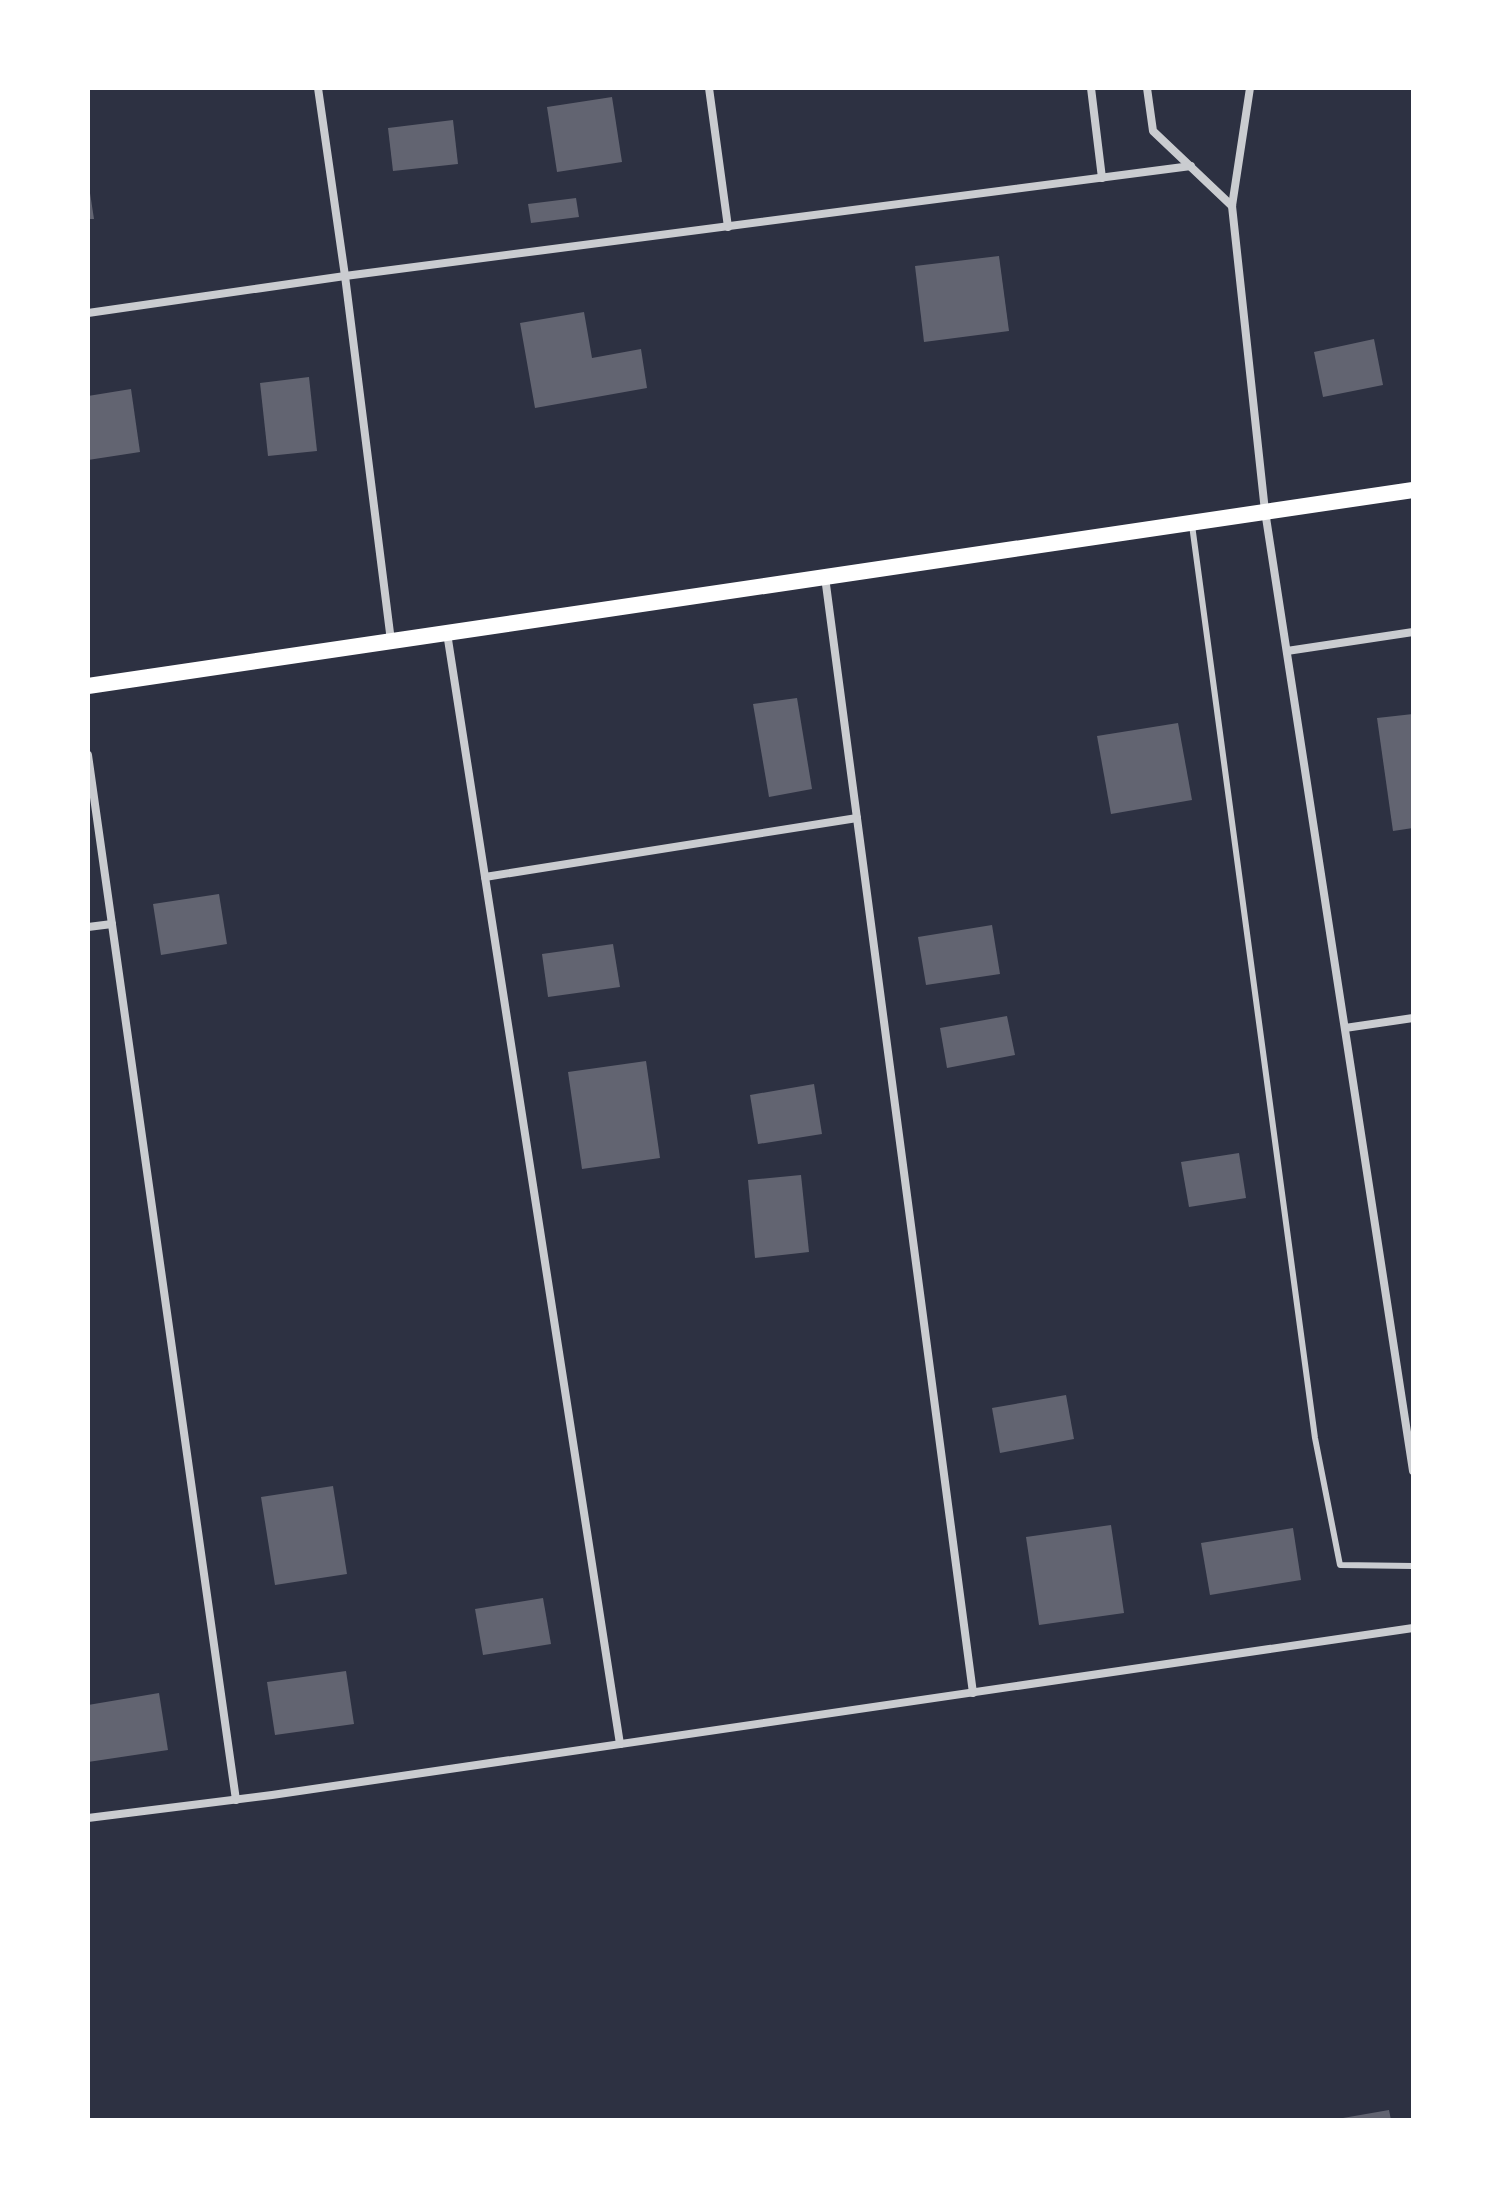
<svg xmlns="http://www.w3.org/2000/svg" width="1501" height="2208" font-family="Montserrat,sans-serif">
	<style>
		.building { fill: #626471 }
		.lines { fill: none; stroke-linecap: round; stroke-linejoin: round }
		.service { stroke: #caccd0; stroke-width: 6 }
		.minor { stroke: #caccd0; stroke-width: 8 }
		.secondary { stroke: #fff; stroke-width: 16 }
	</style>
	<rect width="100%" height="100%" fill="#2d3142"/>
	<g class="building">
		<polygon points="612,97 622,162 557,172 547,107"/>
		<polygon points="453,120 458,164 393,171 388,128"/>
		<polygon points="88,193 90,193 94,219 88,219"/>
		<polygon points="576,198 579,217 531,223 528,204"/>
		<polygon points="999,256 1009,331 924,342 915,266"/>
		<polygon points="584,312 592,358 641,349 647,388 535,408 520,323"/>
		<polygon points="1374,339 1383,385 1323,397 1314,352"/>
		<polygon points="309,377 317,451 268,456 260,383"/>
		<polygon points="131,389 140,452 88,460 88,396"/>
		<polygon points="797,698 812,789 769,797 753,704"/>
		<polygon points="1413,714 1413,828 1393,831 1377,718"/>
		<polygon points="1178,723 1192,800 1111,814 1097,736"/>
		<polygon points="219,894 227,944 161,955 153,904"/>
		<polygon points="992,925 1000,974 926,985 918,937"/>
		<polygon points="613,944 620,987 548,997 542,954"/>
		<polygon points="1007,1016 1015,1055 947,1068 940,1028"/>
		<polygon points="646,1061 660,1158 582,1169 568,1072"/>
		<polygon points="814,1084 822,1134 758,1144 750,1095"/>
		<polygon points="1239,1153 1246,1198 1189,1207 1181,1162"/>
		<polygon points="801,1175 809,1252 755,1258 748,1180"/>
		<polygon points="1066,1395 1074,1439 1000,1453 992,1408"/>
		<polygon points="333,1486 347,1574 275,1585 261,1497"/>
		<polygon points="1111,1525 1124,1613 1039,1625 1026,1537"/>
		<polygon points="1293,1528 1301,1580 1210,1595 1201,1543"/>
		<polygon points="543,1598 551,1644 483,1655 475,1609"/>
		<polygon points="346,1671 354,1724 275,1735 267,1682"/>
		<polygon points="159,1693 168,1750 88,1762 88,1705"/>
		<polygon points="1389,2110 1391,2120 1343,2120 1343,2118"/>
	</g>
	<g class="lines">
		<polyline class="service" points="1192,525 1315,1438 1340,1565 1413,1566"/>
		<g class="minor">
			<polyline points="318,88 345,276 391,641"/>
			<polyline points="709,88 728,227"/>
			<polyline points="1091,88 1102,178"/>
			<polyline points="1147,88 1153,131 1232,206"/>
			<polyline points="1250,88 1232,206 1265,511 1413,1471"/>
			<polyline points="88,313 345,276 1191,166"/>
			<polyline points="825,577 973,1693"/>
			<polyline points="447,633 620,1744"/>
			<polyline points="1287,651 1413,632"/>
			<polyline points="88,755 236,1800"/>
			<polyline points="485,877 857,818"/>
			<polyline points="88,927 112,924"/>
			<polyline points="1345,1028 1413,1018"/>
			<polyline points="88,1818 272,1795 1413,1628"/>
		</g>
		<polyline class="secondary" points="88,686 1413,490"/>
	</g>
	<rect width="1501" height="2208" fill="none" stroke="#ffffff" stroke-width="180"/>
</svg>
